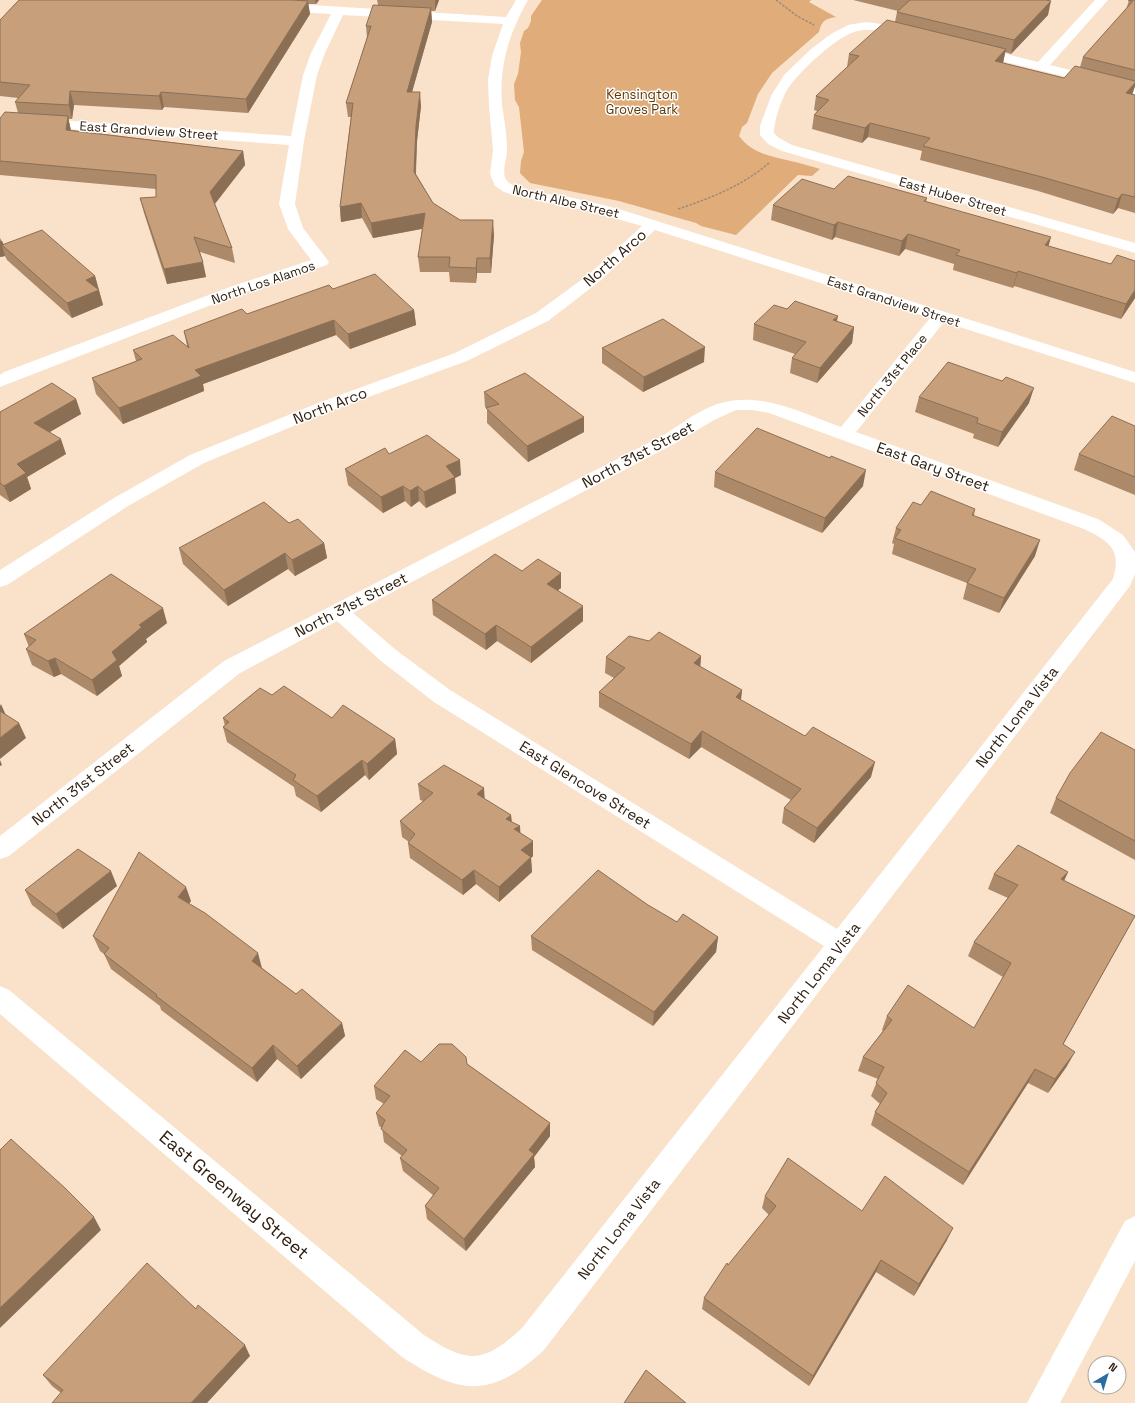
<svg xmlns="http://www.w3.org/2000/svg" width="1135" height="1403" font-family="'Space Grotesk',sans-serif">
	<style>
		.green { fill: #dfac7a }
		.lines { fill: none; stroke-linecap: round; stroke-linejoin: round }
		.path { stroke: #9e8a76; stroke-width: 1.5; stroke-dasharray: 2.5 1.5; stroke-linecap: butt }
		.minor { fill: #fff; fill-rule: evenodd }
		.wall { fill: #ab8969 }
		.shaded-wall { fill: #8b6f55 }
		.building { fill: #c79f7a; stroke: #8b6f55 }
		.labels { text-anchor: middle; stroke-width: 3; stroke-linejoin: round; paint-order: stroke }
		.far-park-label { font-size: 13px; fill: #5f3702; stroke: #fff }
		.far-street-label { font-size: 13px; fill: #2f2011; stroke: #fff }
		.street-label { font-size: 15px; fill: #2f2011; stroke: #fff }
		.near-street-label { font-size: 18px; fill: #2f2011; stroke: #fff }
	</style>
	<rect width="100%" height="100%" fill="#fae1c9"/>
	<path class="green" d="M 542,0 L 811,0 L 809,2 L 836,17 C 824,19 822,21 819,32 L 772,73 L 758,94 L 747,123 L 742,127 L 739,136 C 753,155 773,156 795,162 C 803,164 811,166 820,169 L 812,176 L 798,175 L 736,235 L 701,226 L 696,223 L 619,201 L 530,183 L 520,173 L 521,161 L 524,152 L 519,107 L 515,100 L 514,84 L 518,74 L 521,52 L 520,43 L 524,31 L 528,28 L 531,21 L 531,16 Z"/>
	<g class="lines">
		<g class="path">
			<polyline points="776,0 797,16 814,25"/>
			<path d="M 678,209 C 711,198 742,186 769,163"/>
		</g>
		<g class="minor">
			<path d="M 516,0 L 528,0 C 509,33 499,66 502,104 C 504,119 507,134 507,150 C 507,159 500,175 508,182 C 521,193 552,194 569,197 C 587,201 605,205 622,210 L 1135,372 L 1135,383 L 944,322 L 856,432 L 1098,519 L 1123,535 L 1135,552 L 1135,574 L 1130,586 L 544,1350 C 491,1399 460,1395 402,1357 L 0,1014 L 0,986 L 9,990 L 424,1335 C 468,1364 483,1364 522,1328 L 824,946 L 434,702 L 381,661 L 337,621 L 240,673 L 9,856 L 0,859 L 0,836 L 224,661 L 662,436 C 680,425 697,411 717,404 C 759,390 802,413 841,427 L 930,318 L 655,230 L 600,281 L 548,321 L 467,361 L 330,411 L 204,463 L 128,506 L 7,585 L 0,587 L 0,570 L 114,498 L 190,455 L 318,403 L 455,353 L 536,313 L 588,275 L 642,226 L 593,212 L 517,196 L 504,192 L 495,186 L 490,174 L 493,150 L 489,106 L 488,80 L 492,56 L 503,24 L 343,15 L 325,53 L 317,75 L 304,141 L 295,204 L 303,228 L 329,262 L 327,265 L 242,293 L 0,387 L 0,375 L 4,372 L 230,287 L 311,260 L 288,229 L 279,204 L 289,145 L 0,124 L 0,116 L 291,136 L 303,75 L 311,53 L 331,14 L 279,11 L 275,10 L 273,7 L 275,4 L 279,3 L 506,17 ZM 736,410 L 752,410 L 769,413 L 1084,529 C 1109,541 1122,549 1113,579 L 837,929 L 450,690 L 396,650 L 353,613 L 674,444 L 714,420 Z"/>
			<polygon points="1095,0 1108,0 1050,65 1135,86 1135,94 970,53 969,50 970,47 975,46 1038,62"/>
			<path d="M 866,22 L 888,25 L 914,31 L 915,34 L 914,37 L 909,38 C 892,34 875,27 858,31 C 839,34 800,71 789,87 C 782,97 774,121 774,133 L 779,138 L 792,145 L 1135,243 L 1135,253 L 782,151 L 768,144 L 760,135 L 760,126 L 771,96 L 784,75 L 811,49 L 831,34 L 848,25 Z"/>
			<polygon points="1135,1216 1135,1261 1060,1403 1027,1403 1125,1221"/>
		</g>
	</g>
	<g class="wall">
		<polygon points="19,0 319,0 316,4 308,4 310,14 248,113 164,107 162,110 74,105 72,119 68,119 71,130 243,151 245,165 215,204 232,248 235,263 200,252 206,277 167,284 144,213 140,198 156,197 156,189 0,175 0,118 18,113 15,102 18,98 0,96 0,20"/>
		<polygon points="377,0 439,0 435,11 431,11 432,22 412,92 421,106 417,141 416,174 433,203 460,220 494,235 491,273 477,273 476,283 450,282 449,272 420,272 418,257 422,229 373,238 362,218 341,222 340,207 351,117 348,117 346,103 367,38 366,26 378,5"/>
		<polygon points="853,0 1050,0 1049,1 1048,15 1011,54 1005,52 1003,63 1064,78 1080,67 1083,57 1126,10 1129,0 1135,0 1135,86 1132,95 1135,95 1135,213 1118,208 1113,214 1038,191 920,160 922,151 868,137 862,143 812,129 814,115 817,111 814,110 816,96 847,67 849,54 895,22 897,12 898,11"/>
		<polygon points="834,189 927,198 926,202 1048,246 1135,298 1121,319 1014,286 1013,288 953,270 954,264 905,249 899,256 835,237 832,240 771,220 773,205"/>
		<polygon points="0,238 4,245 95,276 103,305 72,318 7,260 5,256 0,257"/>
		<polygon points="333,289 414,310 416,325 350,349 336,335 203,384 204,391 123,424 96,394 92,378 136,361 133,350 187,346 184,331 247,314"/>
		<polygon points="787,309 837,322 854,327 852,343 817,383 790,373 792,358 795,354 753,340 754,324"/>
		<polygon points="602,348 704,362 643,392 602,363"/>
		<polygon points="1002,381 1029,403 998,447 973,438 974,434 915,412 919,397"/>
		<polygon points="484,392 584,432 528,462 487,423 487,409 485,407"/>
		<polygon points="76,399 81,414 50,432 66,454 27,477 31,489 10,502 0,495 0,412"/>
		<polygon points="1135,426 1135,495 1074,470 1079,454"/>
		<polygon points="389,454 461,475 455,478 456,493 426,508 419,501 411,507 405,501 383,513 348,485 345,469"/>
		<polygon points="715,472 863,486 822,533 714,487"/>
		<polygon points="921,505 975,509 974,516 1035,556 999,613 963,599 967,583 892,554 894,544 892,543 896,528"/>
		<polygon points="324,543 327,558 295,576 288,569 228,606 183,564 179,548"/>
		<polygon points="522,571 561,588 558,590 583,621 531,663 497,641 486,650 433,615 432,600"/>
		<polygon points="167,623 146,639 147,642 119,666 122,676 97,696 61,674 54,677 32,665 26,649 29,647 24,634"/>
		<polygon points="701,656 700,667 742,690 741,700 871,777 814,843 782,823 784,808 791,800 701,747 689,759 599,707 599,692 614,678 605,673 606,657"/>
		<polygon points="272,695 332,718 395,739 397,754 369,780 365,775 321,812 296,796 294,787 227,742 223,727 225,726 223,718"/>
		<polygon points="1135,750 1135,860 1050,813 1056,798"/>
		<polygon points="418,784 484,788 484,799 511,815 512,822 520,826 520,833 533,856 531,858 532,872 499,902 476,884 463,895 410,858 408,843 409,842 402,837 400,821 423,801 420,800"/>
		<polygon points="1068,872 1064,881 1135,916 1063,1045 1067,1066 1048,1093 1028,1083 963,1185 871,1125 875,1112 880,1104 871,1096 878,1079 858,1071 863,1057 883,1031 882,1030 887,1016 974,1028 1003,977 968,956 974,942 1008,898 988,889 994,874"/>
		<polygon points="117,886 63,929 32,905 25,890"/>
		<polygon points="191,901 189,904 262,968 296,994 342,1023 345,1036 301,1079 277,1059 257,1082 161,1010 160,1006 111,969 104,954 100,951 93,936"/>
		<polygon points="648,905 677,922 718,937 716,952 653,1026 532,950 531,936"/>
		<polygon points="421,1062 467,1064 550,1123 550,1136 534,1157 535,1167 466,1251 427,1219 425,1206 433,1195 403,1171 400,1158 402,1156 384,1142 382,1128 379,1126 376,1113 384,1104 376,1099 374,1086"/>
		<polygon points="765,1196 862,1211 947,1240 914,1296 876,1272 809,1386 702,1309 704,1298 728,1265 769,1215 762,1208"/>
		<polygon points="196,1309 250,1356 61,1393 52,1386 43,1375"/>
	</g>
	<g class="shaded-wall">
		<polygon points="315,0 319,0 316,4"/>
		<polygon points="435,0 439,0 435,11"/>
		<polygon points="308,1 310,14 248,113 246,99"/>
		<polygon points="1051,1 1048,15 1011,54 1014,40"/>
		<polygon points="431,8 432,22 408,106 407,92"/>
		<polygon points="1006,49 1003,63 995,61"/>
		<polygon points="1135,83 1135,86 1132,95 1126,93"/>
		<polygon points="70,91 74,105 72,119 69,105"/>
		<polygon points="161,92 164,107 162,110 159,96"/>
		<polygon points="420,92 421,106 417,141 415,186 414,172 416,126"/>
		<polygon points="68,116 71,131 66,130"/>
		<polygon points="870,123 868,137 862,143 865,128"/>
		<polygon points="243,151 245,165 213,206 210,192"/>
		<polygon points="1122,194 1118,208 1113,214 1118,199"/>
		<polygon points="361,203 362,218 341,222 340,207"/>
		<polygon points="425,213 426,228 373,238 371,223"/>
		<polygon points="493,220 494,235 491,273 490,258"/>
		<polygon points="838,222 835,237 832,240 834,225"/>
		<polygon points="908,234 905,249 899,256 902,241"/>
		<polygon points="1051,237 1047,252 1045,245"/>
		<polygon points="0,241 2,241 5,248 2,245 5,256 0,257"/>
		<polygon points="477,258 477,273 476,283 476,268"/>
		<polygon points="203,262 206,277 167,284 164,269"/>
		<polygon points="1018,271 1014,286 1013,288 1017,273"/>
		<polygon points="95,276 103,305 72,318 67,303 86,280"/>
		<polygon points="1135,290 1135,298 1121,319 1126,304"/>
		<polygon points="414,310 416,325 350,349 348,334"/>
		<polygon points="838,316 835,331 833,320"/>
		<polygon points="334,320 336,335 203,384 204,391 123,424 119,408 195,370"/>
		<polygon points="854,327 852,343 817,383 820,368"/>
		<polygon points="705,347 704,362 643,392 644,377"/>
		<polygon points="1034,388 1029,403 998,447 1002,432"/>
		<polygon points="76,399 81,414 39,438 34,423"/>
		<polygon points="584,417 584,432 528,462 527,446"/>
		<polygon points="61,439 66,454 27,477 31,489 10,502 4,486 17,464"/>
		<polygon points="460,460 461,475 455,478 456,493 426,508 424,492 446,466"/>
		<polygon points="866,470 863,486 822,533 825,518"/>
		<polygon points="403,486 405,501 383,513 381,497"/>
		<polygon points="418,486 419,501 411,507 410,491"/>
		<polygon points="1040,540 1035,556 999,613 1004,598"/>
		<polygon points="324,543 327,558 295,576 292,560"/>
		<polygon points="285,553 288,569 228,606 224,590"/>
		<polygon points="561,573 561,588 547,599 547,584"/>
		<polygon points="583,606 583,621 531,663 531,647"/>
		<polygon points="163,608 167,623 146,639 147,642 119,666 122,676 97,696 92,680 112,652 139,625"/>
		<polygon points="496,625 497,641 486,650 485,634"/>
		<polygon points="701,656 700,671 694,663"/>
		<polygon points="55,658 61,674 54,677 48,661"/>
		<polygon points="742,690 740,706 736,697"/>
		<polygon points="1,704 8,720 0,716 0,706"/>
		<polygon points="19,723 26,738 0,759 0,738"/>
		<polygon points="702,731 701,747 689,759 691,744"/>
		<polygon points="395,739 397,754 369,780 367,764"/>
		<polygon points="0,760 2,765 0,766"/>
		<polygon points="362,760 365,775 321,812 317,796"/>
		<polygon points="875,762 871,777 814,843 817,828"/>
		<polygon points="484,788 485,803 477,794"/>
		<polygon points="511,815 512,830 506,819"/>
		<polygon points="520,826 521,841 514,829"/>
		<polygon points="533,841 533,856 531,858 532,872 499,902 499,887 521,850"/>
		<polygon points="474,870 476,884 463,895 462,880"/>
		<polygon points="111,871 117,886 63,929 56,914"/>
		<polygon points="1068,872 1061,887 1061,879"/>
		<polygon points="186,887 191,901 183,911 178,897"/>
		<polygon points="1135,916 1127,930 1055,1058 1063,1044"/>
		<polygon points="718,937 716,952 653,1026 654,1012"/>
		<polygon points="258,953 262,968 252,961"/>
		<polygon points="342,1023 345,1036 301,1079 297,1066"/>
		<polygon points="273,1045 277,1059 257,1082 252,1068"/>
		<polygon points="1075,1052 1067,1066 1048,1093 1055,1079"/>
		<polygon points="1035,1069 1028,1083 963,1185 969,1172"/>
		<polygon points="550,1123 550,1136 534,1157 535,1167 466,1251 464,1239 529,1150"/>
		<polygon points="94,1217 101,1230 0,1328 0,1308"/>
		<polygon points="953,1228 947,1240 914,1296 919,1284"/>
		<polygon points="881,1260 876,1272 809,1386 813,1376"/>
		<polygon points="245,1345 250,1356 207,1403 191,1403"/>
	</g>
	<g class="building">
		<polygon points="19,0 293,0 308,1 246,99 161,92 159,96 70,91 69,105 15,102 30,85 0,82 0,20"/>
		<polygon points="910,0 1046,0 1051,1 1014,40 897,12"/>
		<polygon points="1128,0 1135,0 1135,70 1083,57 1133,1"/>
		<polygon points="373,5 431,8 407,92 420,92 416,126 414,172 433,203 460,220 493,220 490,258 477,258 476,268 449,267 450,257 418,257 425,213 371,223 361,203 340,207 353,103 346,103 371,26 366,26"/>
		<polygon points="887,20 1006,49 995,61 1064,78 1075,66 1135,81 1135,83 1126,93 1135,95 1135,197 1122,194 1118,199 1042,177 923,146 930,138 870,123 865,128 814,115 829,100 816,96 859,56 849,54"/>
		<polygon points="5,112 68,116 66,130 243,151 210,192 232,248 194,237 203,262 164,269 140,198 156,197 156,175 0,161 0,118"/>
		<polygon points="848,176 927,198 924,201 1051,237 1045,245 1111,264 1117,255 1135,261 1135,290 1126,304 1018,271 1017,273 956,255 960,250 908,234 902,241 838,222 834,225 773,205 802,179 834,189"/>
		<polygon points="42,230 95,276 86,280 99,290 67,303 2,245"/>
		<polygon points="375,274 414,310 348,334 334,320 195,370 201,376 119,408 92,378 142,359 133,350 173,335 189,348 184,331 242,309 247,314 329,285 333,289"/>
		<polygon points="795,301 838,316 833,320 854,327 820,368 792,358 806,342 754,324 774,305 787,309"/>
		<polygon points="663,319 705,347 644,377 602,348"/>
		<polygon points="948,362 1002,381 1006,377 1034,388 1002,432 977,423 978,418 919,397"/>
		<polygon points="525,373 584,417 527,446 486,408 499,404 484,392"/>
		<polygon points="52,383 76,399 34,423 61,439 17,464 26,473 4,486 0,483 0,412"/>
		<polygon points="1112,416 1135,426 1135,477 1079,454"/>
		<polygon points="757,428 830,458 831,456 866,470 825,518 715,472"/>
		<polygon points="427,435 460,460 446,466 455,477 424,492 418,486 410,491 403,486 381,497 345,469 385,448 389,454"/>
		<polygon points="931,491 975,509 972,515 1040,540 1004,598 967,583 976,569 895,538 901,530 896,528 913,502 921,505"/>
		<polygon points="264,502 289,523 298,519 324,543 292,560 285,553 224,590 179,548"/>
		<polygon points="495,554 522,571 538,559 561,573 547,584 583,606 531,647 496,625 485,634 432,600"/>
		<polygon points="111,574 163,608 139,625 142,627 112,652 117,660 92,680 55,658 48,661 26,649 36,640 24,634"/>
		<polygon points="659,632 701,656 694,663 742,690 736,697 805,736 813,727 875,762 817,828 784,808 801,789 702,731 691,744 599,692 625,668 606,657 629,636 649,641"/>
		<polygon points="284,686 332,718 343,705 395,739 367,764 362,760 317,796 293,780 296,775 223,727 229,722 223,718 260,688 272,695"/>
		<polygon points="0,711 19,723 0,738"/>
		<polygon points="1101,732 1135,750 1135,841 1056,798 1070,773"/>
		<polygon points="444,765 484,788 477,794 511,815 506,819 520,826 514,829 533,841 521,850 531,857 499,887 474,870 462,880 408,843 415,834 400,821 433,793 418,784"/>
		<polygon points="1018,845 1068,872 1061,879 1135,916 1063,1044 1075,1052 1055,1079 1035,1069 969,1172 875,1112 887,1093 876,1083 884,1067 863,1057 892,1020 887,1016 908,985 974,1028 1011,963 974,942 1018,885 994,874"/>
		<polygon points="78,849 111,871 56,914 25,890"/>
		<polygon points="139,852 186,887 178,897 205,913 258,953 252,961 296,994 302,989 342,1023 297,1066 273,1045 252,1068 156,996 157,995 104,954 109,948 93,936"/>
		<polygon points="598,870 648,905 677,922 683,914 718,937 654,1012 531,936"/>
		<polygon points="439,1044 452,1044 466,1057 467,1064 550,1123 529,1150 534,1154 464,1239 425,1206 439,1188 400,1158 407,1150 381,1129 385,1120 376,1113 390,1096 374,1086 405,1050 421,1062"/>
		<polygon points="11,1139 65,1188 94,1217 0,1308 0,1150"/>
		<polygon points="788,1158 862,1211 885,1176 953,1228 919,1284 881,1260 813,1376 704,1298 727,1263 728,1265 776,1206 765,1196"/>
		<polygon points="147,1263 196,1309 198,1305 245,1345 191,1403 52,1403 63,1390 43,1375"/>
		<polygon points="646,1370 686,1403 624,1403"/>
	</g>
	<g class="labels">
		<g class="far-park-label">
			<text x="642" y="99">Kensington<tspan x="642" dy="15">Groves Park</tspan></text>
		</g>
		<g class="far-street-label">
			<text transform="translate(149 130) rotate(4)" y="5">East Grandview Street</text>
			<text transform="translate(953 196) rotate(16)" y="5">East Huber Street</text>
			<text transform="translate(566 201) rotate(13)" y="5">North Albe Street</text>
			<text transform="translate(263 282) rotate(-19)" y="5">North Los Alamos</text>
			<text transform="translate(894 301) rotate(18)" y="5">East Grandview Street</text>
			<text transform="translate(892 375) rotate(-51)" y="5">North 31st Place</text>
		</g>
		<g class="street-label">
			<text transform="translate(615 258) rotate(-41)" y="5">North Arco</text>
			<text transform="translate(330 406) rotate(-21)" y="5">North Arco</text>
			<text transform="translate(638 455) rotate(-28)" y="5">North 31st Street</text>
			<text transform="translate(933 467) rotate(20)" y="5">East Gary Street</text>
			<text transform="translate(351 605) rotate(-27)" y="5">North 31st Street</text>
			<text transform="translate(1017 717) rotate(-52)" y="5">North Loma Vista</text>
			<text transform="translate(83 784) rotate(-38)" y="5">North 31st Street</text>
			<text transform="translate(585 785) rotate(32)" y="5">East Glencove Street</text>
			<text transform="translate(819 973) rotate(-52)" y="5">North Loma Vista</text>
			<text transform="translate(619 1229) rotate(-52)" y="5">North Loma Vista</text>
		</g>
		<g class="near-street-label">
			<text transform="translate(234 1195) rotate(40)" y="6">East Greenway Street</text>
		</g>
	</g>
	<g transform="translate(1107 1375) rotate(38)"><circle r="19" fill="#ffffff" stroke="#aca6a0"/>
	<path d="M0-3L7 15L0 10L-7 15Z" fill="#296ea3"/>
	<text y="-6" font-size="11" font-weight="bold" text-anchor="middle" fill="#2f2011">N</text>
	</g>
</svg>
